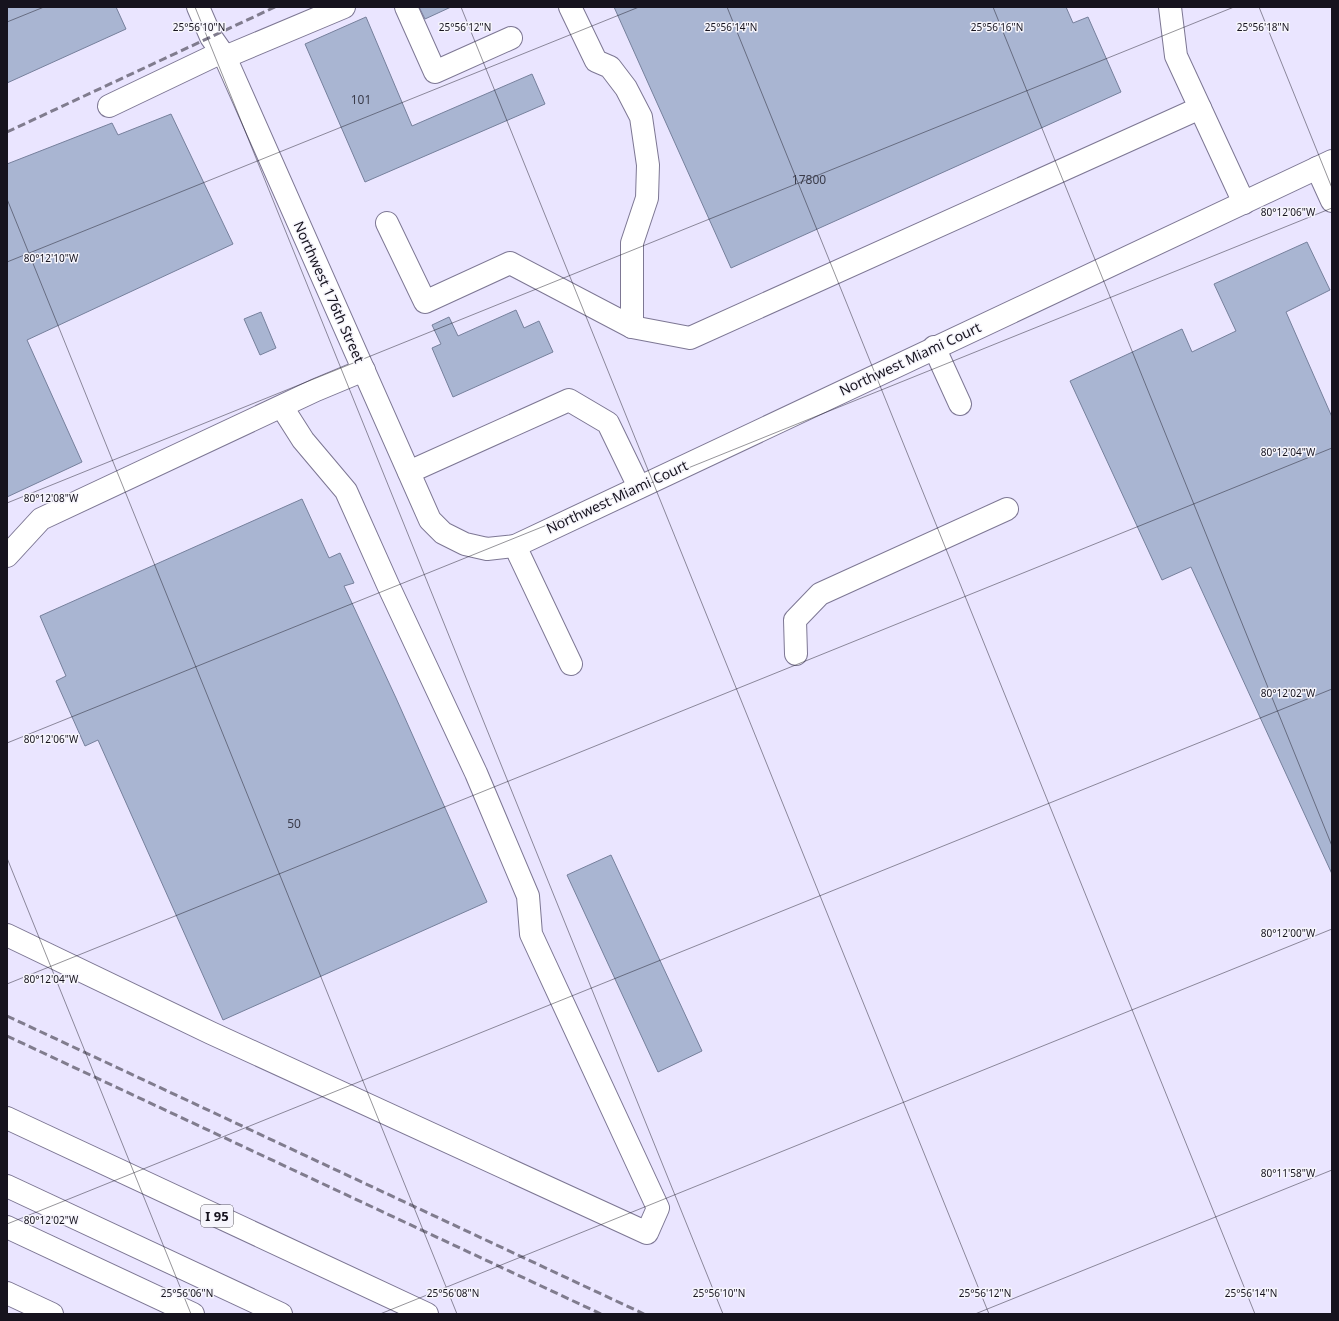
<svg xmlns="http://www.w3.org/2000/svg" width="1339" height="1321" font-family="'Noto Sans',sans-serif">
	<style>
		.building { fill: #a9b5d2; stroke: #76809c }
		.lines { fill: none; stroke-linecap: round; stroke-linejoin: round }
		.minor-casing { stroke: #7d7794; stroke-width: 24 }
		.highway-casing { stroke: #7d7794; stroke-width: 24 }
		.minor { stroke: #fff; stroke-width: 22 }
		.highway { stroke: #fff; stroke-width: 22 }
		.rail { stroke: #807c8e; stroke-width: 3; stroke-dasharray: 8 4; stroke-linecap: butt }
		.ticks { fill: none; stroke: #16131e; stroke-width: 1; stroke-opacity: 0.45 }
		.labels { text-anchor: middle; stroke-width: 3; stroke-linejoin: round; paint-order: stroke }
		.number-label { font-size: 12px; fill: #3b3c4b }
		.shield { fill: #f6f5fc; stroke: #595761; stroke-width: 1 }
		.shield-label { font-size: 13px; font-weight: bold; fill: #16131e }
		.street-label { font-size: 14px; fill: #16131e; stroke: #f6f5fc }
		.ticks-label { font-size: 10px; text-anchor: middle; fill: #16131e; stroke: #f6f5fc; stroke-width: 3; stroke-linejoin: round; paint-order: stroke }
	</style>
	<rect width="100%" height="100%" fill="#eae5ff"/>
	<g class="building">
		<polygon points="7,7 116,7 126,29 7,83"/>
		<polygon points="419,7 451,7 425,19"/>
		<polygon points="614,7 1066,7 1073,23 1088,17 1121,92 731,268"/>
		<polygon points="366,17 412,126 532,74 545,104 365,182 305,44"/>
		<polygon points="171,114 233,244 27,340 82,462 7,497 7,164 112,123 118,135"/>
		<polygon points="1307,242 1330,290 1286,312 1332,417 1332,874 1191,567 1162,580 1070,381 1182,329 1192,352 1236,331 1214,284"/>
		<polygon points="516,310 524,328 539,321 553,352 453,397 432,348 441,344 432,325 449,317 458,336"/>
		<polygon points="261,312 276,348 260,355 244,319"/>
		<polygon points="302,499 329,558 340,553 354,583 344,586 396,698 487,902 223,1020 98,740 85,746 56,681 66,676 40,616"/>
		<polygon points="611,855 702,1051 658,1072 567,875"/>
	</g>
	<g class="lines">
		<g class="minor-casing">
			<g id="minor">
				<polyline points="198,7 211,37 225,57 430,520 443,533 465,544 487,549 515,546 1332,161"/>
				<polyline points="406,7 435,72 511,38"/>
				<polyline points="570,7 596,61 610,67 626,88 641,117 648,165 647,198 632,243 632,327"/>
				<polyline points="1170,7 1176,56 1244,203"/>
				<polyline points="225,57 344,7"/>
				<polyline points="109,106 222,52"/>
				<polyline points="1317,168 1332,201"/>
				<polyline points="387,223 425,302 510,263 632,327 690,338 1200,108"/>
				<polyline points="934,347 960,404"/>
				<polyline points="409,472 569,400 608,423 639,487"/>
				<polyline points="515,546 571,664"/>
				<polyline points="7,556 41,519 316,390 364,370"/>
				<polyline points="796,654 795,620 820,594 1007,509"/>
				<polyline points="7,935 211,1033 647,1233 658,1208 531,934 528,896 476,773 388,585 346,491 303,440 282,407"/>
			</g>
		</g>
		<g class="highway-casing">
			<g id="highway">
				<polyline points="7,1118 427,1314"/>
				<polyline points="7,1186 281,1314"/>
				<polyline points="7,1227 193,1314"/>
				<polyline points="7,1293 52,1314"/>
			</g>
		</g>
		<use href="#minor" class="minor"/>
		<use href="#highway" class="highway"/>
		<g class="rail">
			<polyline points="7,132 275,7"/>
			<polyline points="7,1016 644,1314"/>
			<polyline points="7,1036 601,1314"/>
		</g>
	</g>
	<path class="ticks" d="M 195,7 L 723,1314M 461,7 L 989,1314M 727,7 L 1255,1314M 993,7 L 1332,846M 1259,7 L 1332,188M 7,22 L 44,7M 7,199 L 457,1314M 7,262 L 639,7M 7,503 L 1234,7M 7,743 L 1332,208M 7,858 L 191,1314M 7,984 L 1332,448M 7,1224 L 1332,689M 380,1314 L 1332,929M 975,1314 L 1332,1170"/>
	<g class="labels">
		<g class="number-label">
			<text x="361" y="104">101</text>
			<text x="809" y="184">17800</text>
			<text x="294" y="828">50</text>
		</g>
		<rect class="shield" x="201" y="1205" width="32" height="22" rx="3"/>
		<g class="shield-label">
			<text x="217" y="1221">I 95</text>
		</g>
		<g class="street-label">
			<text transform="translate(329 292) rotate(66)" y="5">Northwest 176th Street</text>
			<text transform="translate(910 359) rotate(-25)" y="5">Northwest Miami Court</text>
			<text transform="translate(617 497) rotate(-25)" y="5">Northwest Miami Court</text>
		</g>
	</g>
	<g class="ticks-label">
		<text x="199" y="31">25°56'10"N</text>
		<text x="465" y="31">25°56'12"N</text>
		<text x="731" y="31">25°56'14"N</text>
		<text x="997" y="31">25°56'16"N</text>
		<text x="1263" y="31">25°56'18"N</text>
		<text x="1288" y="216">80°12'06"W</text>
		<text x="51" y="262">80°12'10"W</text>
		<text x="1288" y="456">80°12'04"W</text>
		<text x="51" y="502">80°12'08"W</text>
		<text x="1288" y="697">80°12'02"W</text>
		<text x="51" y="743">80°12'06"W</text>
		<text x="1288" y="937">80°12'00"W</text>
		<text x="51" y="983">80°12'04"W</text>
		<text x="1288" y="1177">80°11'58"W</text>
		<text x="51" y="1224">80°12'02"W</text>
		<text x="187" y="1297">25°56'06"N</text>
		<text x="453" y="1297">25°56'08"N</text>
		<text x="719" y="1297">25°56'10"N</text>
		<text x="985" y="1297">25°56'12"N</text>
		<text x="1251" y="1297">25°56'14"N</text>
	</g>
	<rect width="1339" height="1321" fill="none" stroke="#16131e" stroke-width="16"/>
</svg>
